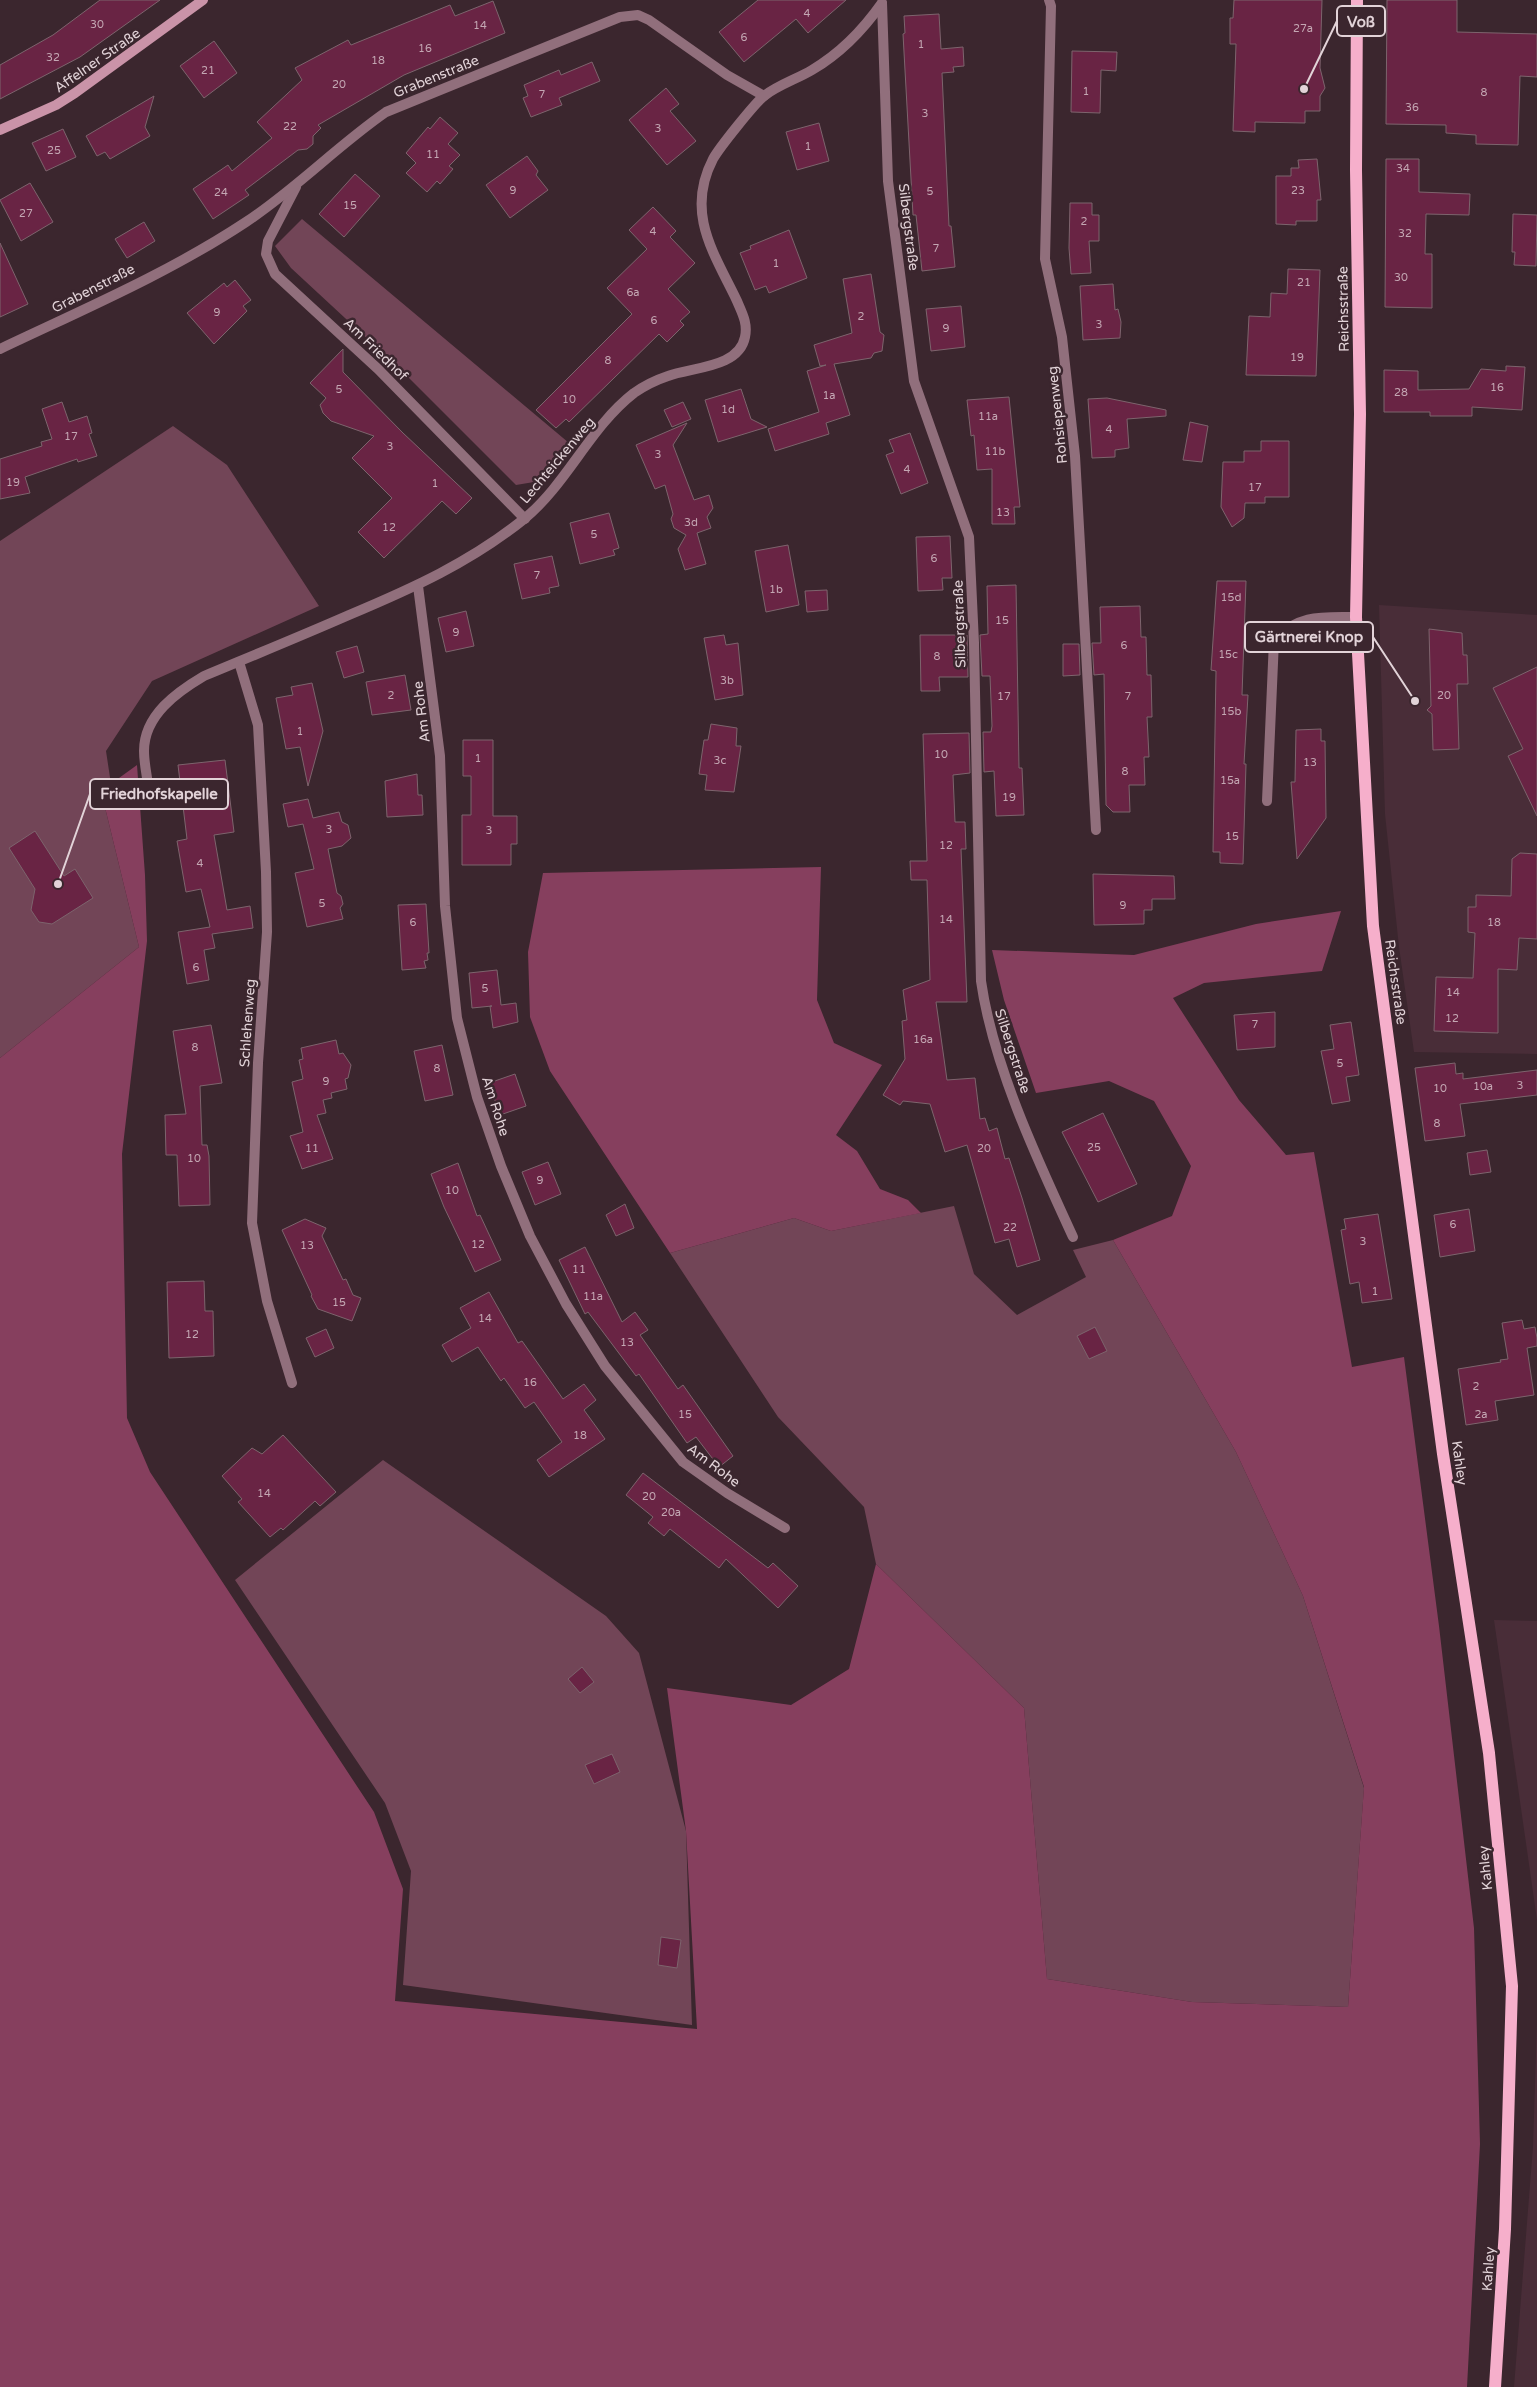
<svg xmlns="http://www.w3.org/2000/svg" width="1537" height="2387" font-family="'Varela Round',sans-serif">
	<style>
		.built { fill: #492d38 }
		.green { fill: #724557 }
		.forest { fill: #863f5e }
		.building { fill: #692444; stroke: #7d646d }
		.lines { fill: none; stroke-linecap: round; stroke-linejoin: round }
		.street { stroke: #916f7c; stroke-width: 10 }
		.secondary { stroke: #ca93a8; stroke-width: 10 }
		.primary { stroke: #f6afcb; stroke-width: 12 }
		.labels { text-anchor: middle; stroke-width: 5; stroke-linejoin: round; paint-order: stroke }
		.number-label { font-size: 11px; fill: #c4a7b3 }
		.street-label { font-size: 14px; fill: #e2d3d8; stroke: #3b262e }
		.leader { fill: none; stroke: #e2d3d8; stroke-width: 2 }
		.callout-dot { fill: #e2d3d8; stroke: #3b262e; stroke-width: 2 }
		.callout { fill: #3b262e; stroke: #e2d3d8; stroke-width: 2 }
		.callout-label { font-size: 15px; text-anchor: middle; font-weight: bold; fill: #e2d3d8 }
	</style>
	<rect width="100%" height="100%" fill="#3b262e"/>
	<g class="built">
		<polygon points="1379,605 1537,615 1537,1054 1414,1052 1399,947 1385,814"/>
		<polygon points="1494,1620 1537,1621 1537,1920"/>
		<polygon points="1537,2022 1537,2387 1514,2387 1533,2147"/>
	</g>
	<g class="green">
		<polygon points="302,219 569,443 534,482 516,485 399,368 291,268 275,246"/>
		<polygon points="173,426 227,465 319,606 152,681 106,751 111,784 101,791 139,947 0,1058 0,541"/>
		<polygon points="954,1206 974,1274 1017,1315 1086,1277 1073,1250 1113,1240 1236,1452 1303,1596 1364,1788 1348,2007 1192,2002 1047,1979 1024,1708 876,1564 864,1507 778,1417 670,1253 794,1218 831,1231"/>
		<polygon points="383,1460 606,1616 639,1653 686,1831 692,2025 403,1985 411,1871 385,1803 235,1580"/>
	</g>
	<g class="forest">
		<polygon points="137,765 145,875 147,941 122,1154 127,1418 150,1472 374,1812 403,1889 395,2001 697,2029 686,1831 667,1688 791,1705 849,1669 876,1564 1024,1708 1047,1979 1192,2002 1348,2007 1364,1787 1303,1596 1236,1452 1113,1240 1172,1216 1191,1166 1154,1101 1109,1081 1036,1093 1004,1000 992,950 1134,955 1256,924 1341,911 1322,971 1204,983 1173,998 1239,1100 1286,1155 1314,1152 1352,1367 1404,1357 1439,1626 1474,1928 1480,2144 1467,2387 0,2387 0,1058 139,947 101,791"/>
		<polygon points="821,867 817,1000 834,1043 882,1065 836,1135 857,1151 880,1189 908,1200 921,1213 831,1231 794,1218 670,1253 550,1071 530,1017 528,952 543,873"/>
	</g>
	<g class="building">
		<polygon points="100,0 160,0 80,57 0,99 0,65 53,35"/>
		<polygon points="758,0 846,0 808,33 796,19 744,62 719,32"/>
		<polygon points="1234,0 1322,0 1320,68 1325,88 1320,96 1320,111 1305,111 1305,123 1255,122 1255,132 1233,131 1236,44 1230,44 1230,18 1233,18"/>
		<polygon points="1387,0 1457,0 1457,32 1537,34 1537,77 1520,76 1518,145 1476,144 1476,135 1446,133 1446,125 1386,124"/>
		<polygon points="493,1 505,33 404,75 318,125 321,128 313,136 313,144 307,149 298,150 245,190 249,195 213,219 193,189 228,165 232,171 272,138 257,122 302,80 295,68 348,40 351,45 450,5 455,16"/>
		<polygon points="939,14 941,49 963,47 964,66 953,67 954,72 942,73 949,226 951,226 955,267 922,271 916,215 913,215 903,34 905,33 904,16"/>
		<polygon points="214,41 237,73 204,98 180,66"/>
		<polygon points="1072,51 1117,52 1116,71 1101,70 1100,113 1071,112"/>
		<polygon points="592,62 600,81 559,98 562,105 531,117 523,98 528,96 524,85 559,70 561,75"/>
		<polygon points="666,88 679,104 670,111 696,141 667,165 629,120"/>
		<polygon points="154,96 145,127 150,136 110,159 105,152 97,156 86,136"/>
		<polygon points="440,117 458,133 448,144 460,155 449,166 453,169 440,184 437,181 427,192 406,173 416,163 406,153 428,127 430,129"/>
		<polygon points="819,123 829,161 797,170 786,132"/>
		<polygon points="63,129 76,157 46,171 32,143"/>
		<polygon points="527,156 538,171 536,175 548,190 510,218 486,185"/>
		<polygon points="1317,159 1321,200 1317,200 1317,221 1296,221 1296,225 1276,224 1276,176 1291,176 1291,168 1299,168 1298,160"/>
		<polygon points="1386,159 1419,159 1419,192 1470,194 1469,215 1426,214 1425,254 1432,254 1432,308 1385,307"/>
		<polygon points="355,174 380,196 344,237 319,214"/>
		<polygon points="30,183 53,222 21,241 0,200"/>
		<polygon points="1070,203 1092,203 1092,215 1099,215 1099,241 1089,241 1091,273 1071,274 1069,248"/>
		<polygon points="653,207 676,231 670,237 695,263 668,289 690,312 680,321 684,325 667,342 659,334 569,422 566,419 556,428 536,410 632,314 607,288 647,249 629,230"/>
		<polygon points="1513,214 1537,215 1536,266 1514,265 1515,252 1512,252"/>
		<polygon points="144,222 155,241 127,258 115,239"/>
		<polygon points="789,230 807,278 769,293 766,286 755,290 740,253 751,249 750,246"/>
		<polygon points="0,243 28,304 0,317"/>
		<polygon points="1288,269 1320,270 1316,376 1246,375 1249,316 1270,317 1271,293 1287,294"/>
		<polygon points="871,274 880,332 884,335 882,351 874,353 871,358 834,364 850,415 826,423 829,434 775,451 768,429 819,412 807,371 826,365 820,366 814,345 852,333 843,279"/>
		<polygon points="235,280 251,300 243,306 247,311 214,344 187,313 224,283 227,287"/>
		<polygon points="1113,284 1115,310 1118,309 1121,322 1120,338 1083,340 1080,286"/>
		<polygon points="961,306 965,347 931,351 926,309"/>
		<polygon points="343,349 343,372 403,433 472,498 456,514 442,501 384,558 358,532 392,498 352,458 374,436 331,421 323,413 320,405 326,398 310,383"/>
		<polygon points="1506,366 1525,367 1522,410 1472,407 1472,416 1430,416 1430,412 1384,412 1384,370 1418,371 1418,390 1469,389 1481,369 1506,371"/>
		<polygon points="741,389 751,419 767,427 718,442 705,400"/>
		<polygon points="1009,397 1020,507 1014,507 1015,524 992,524 992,469 977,470 974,435 971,436 967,400"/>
		<polygon points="1107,398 1166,410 1166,416 1127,419 1129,448 1115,450 1115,457 1092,458 1088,399"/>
		<polygon points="62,402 69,422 87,416 92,433 89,434 97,456 78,462 77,459 25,477 30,493 0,499 0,459 42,446 41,442 52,439 42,409"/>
		<polygon points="683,402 691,419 672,427 664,410"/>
		<polygon points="1190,422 1208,426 1202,462 1183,460"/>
		<polygon points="687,423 673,445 694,500 709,495 713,508 707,517 711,528 697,533 706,564 685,570 678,549 686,535 674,528 671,519 673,514 665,485 655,489 636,445"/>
		<polygon points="910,433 928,483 901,494 886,455 894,452 889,440"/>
		<polygon points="1261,441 1289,441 1289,497 1265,497 1265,503 1245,503 1244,518 1232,527 1221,507 1223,462 1244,462 1244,451 1261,451"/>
		<polygon points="609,513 619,548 613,550 615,555 580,564 570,523"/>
		<polygon points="950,536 952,578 942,578 943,590 918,591 916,537"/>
		<polygon points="788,545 799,605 766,612 755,551"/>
		<polygon points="552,556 559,586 549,588 550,593 522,599 514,564"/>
		<polygon points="1217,581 1246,581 1242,695 1248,695 1244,764 1246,764 1243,864 1220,863 1220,852 1213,852 1216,671 1211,670"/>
		<polygon points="1016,585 1019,768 1022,768 1024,815 996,816 994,771 984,772 983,732 991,732 992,726 990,676 982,676 980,635 988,634 987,586"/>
		<polygon points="827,590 828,610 807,612 805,591"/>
		<polygon points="1140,606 1141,637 1146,637 1147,675 1151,675 1152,717 1147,717 1149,757 1144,757 1145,785 1129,785 1130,812 1113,812 1106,805 1104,674 1094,675 1092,643 1101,643 1100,607"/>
		<polygon points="466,611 474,646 446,652 438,618"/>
		<polygon points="1429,629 1462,633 1463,655 1467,655 1468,684 1457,684 1459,749 1433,750 1432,714 1427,710 1431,706"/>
		<polygon points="724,635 726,645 738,643 743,695 715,700 704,638"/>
		<polygon points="920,635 967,635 968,677 939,677 940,691 921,691"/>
		<polygon points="1063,644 1079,644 1080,675 1063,676"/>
		<polygon points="357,646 364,672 344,678 336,652"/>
		<polygon points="1537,667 1537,816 1508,756 1523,749 1493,688"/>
		<polygon points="405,675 411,710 372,715 366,682"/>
		<polygon points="312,683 323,731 308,786 300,747 286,749 276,698 293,695 291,687"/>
		<polygon points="711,724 737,728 736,746 741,746 734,792 705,790 707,775 699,774 704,740 708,740"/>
		<polygon points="1321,729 1321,741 1325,741 1326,818 1297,859 1291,782 1295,782 1296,730"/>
		<polygon points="969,733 970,773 953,775 955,822 965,822 966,849 961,849 967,1002 936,1002 947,1080 975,1078 980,1119 985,1118 989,1131 997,1128 1005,1159 1009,1158 1022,1198 1040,1260 1017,1267 1009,1239 995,1243 967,1145 945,1152 930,1104 903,1101 900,1105 883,1095 905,1059 902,1021 907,1020 903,990 930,980 927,880 911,880 910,861 927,861 923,734"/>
		<polygon points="463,740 493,740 493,816 517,816 517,844 511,844 511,865 462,865 462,815 471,815 471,776 463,776"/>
		<polygon points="225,760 234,832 214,835 227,910 250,906 253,928 212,934 215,948 204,950 209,980 187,984 178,932 210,927 201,889 186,892 177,841 187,839 178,765"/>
		<polygon points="417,774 418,795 422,795 423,815 387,817 385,781"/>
		<polygon points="308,799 313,818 339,812 342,822 348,825 351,838 342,846 328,849 337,893 341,896 343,904 340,908 343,919 307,927 295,873 314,869 303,824 288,827 283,804"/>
		<polygon points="35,831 64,876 75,869 93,898 52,924 39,922 31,910 35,889 9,848"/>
		<polygon points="1520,853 1537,854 1537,939 1519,938 1517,970 1498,969 1498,1033 1434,1031 1436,977 1473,978 1475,933 1468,932 1468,907 1476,907 1476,895 1511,896 1512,859"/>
		<polygon points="1093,874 1174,876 1175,899 1152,899 1152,910 1144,910 1144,924 1094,925"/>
		<polygon points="426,904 429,953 427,953 428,960 424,961 426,968 402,970 398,905"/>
		<polygon points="497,970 501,1005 516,1003 518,1022 493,1028 490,1006 492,1006 472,1008 469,973"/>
		<polygon points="1275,1012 1275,1047 1237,1050 1234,1015"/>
		<polygon points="1351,1022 1359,1075 1346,1077 1350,1101 1332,1104 1321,1051 1334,1049 1330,1025"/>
		<polygon points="211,1025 222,1083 200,1086 202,1145 207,1145 209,1156 210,1205 179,1206 177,1155 166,1155 165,1115 186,1114 173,1031"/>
		<polygon points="336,1040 339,1054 343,1053 351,1065 348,1078 345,1079 347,1089 331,1093 332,1098 323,1100 326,1113 317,1115 333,1159 302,1169 290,1136 303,1132 292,1082 303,1079 299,1060 303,1059 301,1048"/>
		<polygon points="442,1045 453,1095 425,1101 414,1051"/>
		<polygon points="1455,1063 1456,1074 1463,1073 1463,1079 1537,1070 1537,1095 1460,1104 1465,1136 1425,1141 1415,1068"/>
		<polygon points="515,1074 526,1106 500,1115 489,1083"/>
		<polygon points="1103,1113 1137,1184 1098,1202 1062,1132"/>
		<polygon points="1487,1150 1491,1172 1470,1175 1467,1153"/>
		<polygon points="548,1162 561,1194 535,1205 522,1172"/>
		<polygon points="458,1163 477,1216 480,1215 501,1260 475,1272 444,1207 431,1174"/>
		<polygon points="625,1204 634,1228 616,1236 606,1215"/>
		<polygon points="1469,1209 1475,1251 1440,1257 1434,1215"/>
		<polygon points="1378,1214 1392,1299 1362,1303 1359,1282 1350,1284 1341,1230 1346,1229 1344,1219"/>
		<polygon points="305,1219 326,1228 322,1236 343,1280 346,1279 353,1295 361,1298 352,1321 318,1309 311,1296 312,1295 282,1230"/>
		<polygon points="585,1247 622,1322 635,1312 648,1330 640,1335 678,1389 683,1385 733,1456 719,1467 696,1437 687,1443 639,1374 636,1376 588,1312 585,1314 559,1260"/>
		<polygon points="204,1281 205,1311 213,1311 214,1356 169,1358 167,1282"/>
		<polygon points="489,1292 518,1343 522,1341 563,1399 584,1384 596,1400 584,1410 605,1439 549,1477 537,1460 562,1442 534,1402 525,1408 504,1378 501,1381 478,1347 452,1362 442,1345 471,1328 460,1308"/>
		<polygon points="1522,1320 1524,1329 1535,1327 1537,1338 1537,1346 1527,1348 1534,1395 1495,1401 1498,1420 1466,1425 1458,1369 1501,1362 1500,1360 1508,1359 1502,1323"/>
		<polygon points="1095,1327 1107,1351 1089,1359 1077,1336"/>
		<polygon points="326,1329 334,1348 315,1357 306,1338"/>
		<polygon points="283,1435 336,1492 320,1506 315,1501 283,1530 281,1528 270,1537 238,1502 242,1499 222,1476 252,1448 262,1454"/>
		<polygon points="643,1473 768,1568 773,1563 798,1586 778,1608 726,1559 719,1568 670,1529 664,1536 648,1523 653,1517 626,1495"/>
		<polygon points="582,1667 594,1682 580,1693 568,1679"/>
		<polygon points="612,1754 620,1772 594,1784 585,1765"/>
		<polygon points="661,1937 681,1940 677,1968 658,1965"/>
	</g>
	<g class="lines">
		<g class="street">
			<polyline points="1049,0 1051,6 1045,259 1062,337 1075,456 1096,830"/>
			<path d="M 882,3 L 888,181 L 914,381 L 969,537 L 974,643 L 981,981 C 993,1065 1037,1159 1073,1237"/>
			<polyline points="296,187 268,241 266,254 275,274 378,369 525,519"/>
			<path d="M 0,349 C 82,310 169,273 246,222 C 296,189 337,146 386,112 L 620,17 L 638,15 L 649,20 L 727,75 L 764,96"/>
			<polyline points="418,586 440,756 445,906 457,1018 477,1097 501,1166 530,1236 566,1304 605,1366 683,1462 727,1493 785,1528"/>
			<polyline points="239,662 258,725 266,872 267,932 258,1063 252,1223 267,1301 292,1383"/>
			<path d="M 148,786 C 147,775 144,763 144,751 C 144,715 177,692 204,676 C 252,656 301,636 349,615 C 411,589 471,562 524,519 C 567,484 590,427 634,393 C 644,386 656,380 668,376 C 692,367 739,368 745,337 C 748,323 742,313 737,301 C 714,253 685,213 713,159 C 719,148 755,103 764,96 C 778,85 797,79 812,70 C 841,53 863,30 882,3"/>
			<path d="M 1267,801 L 1274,640 C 1299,614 1322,617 1356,617"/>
		</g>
		<polyline class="secondary" points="0,130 56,105 75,93 203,0"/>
		<polyline class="primary" points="1357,0 1356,170 1360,414 1356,617 1373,926 1443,1454 1489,1753 1512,1986 1505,2229 1495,2387"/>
	</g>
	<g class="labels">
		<g class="number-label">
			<text x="807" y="17">4</text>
			<text x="97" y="28">30</text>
			<text x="480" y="29">14</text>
			<text x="1303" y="32">27a</text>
			<text x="744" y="41">6</text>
			<text x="921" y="48">1</text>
			<text x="425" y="52">16</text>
			<text x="53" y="61">32</text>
			<text x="378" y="64">18</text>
			<text x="208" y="74">21</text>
			<text x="339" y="88">20</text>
			<text x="1086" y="95">1</text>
			<text x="1484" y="96">8</text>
			<text x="542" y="98">7</text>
			<text x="1412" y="111">36</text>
			<text x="925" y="117">3</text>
			<text x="290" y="130">22</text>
			<text x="658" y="132">3</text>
			<text x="808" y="150">1</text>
			<text x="54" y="154">25</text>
			<text x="433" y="158">11</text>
			<text x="1403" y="172">34</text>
			<text x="513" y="194">9</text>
			<text x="1298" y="194">23</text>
			<text x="930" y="195">5</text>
			<text x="221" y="196">24</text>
			<text x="350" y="209">15</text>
			<text x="26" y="217">27</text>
			<text x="1084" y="225">2</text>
			<text x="653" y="235">4</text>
			<text x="1405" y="237">32</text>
			<text x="936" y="252">7</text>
			<text x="776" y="267">1</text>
			<text x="1401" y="281">30</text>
			<text x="1304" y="286">21</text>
			<text x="633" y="296">6a</text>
			<text x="217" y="316">9</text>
			<text x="861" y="320">2</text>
			<text x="654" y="324">6</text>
			<text x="1099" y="328">3</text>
			<text x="946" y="332">9</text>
			<text x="1297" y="361">19</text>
			<text x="608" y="364">8</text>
			<text x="1497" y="391">16</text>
			<text x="339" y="393">5</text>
			<text x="1401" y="396">28</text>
			<text x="829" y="399">1a</text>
			<text x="569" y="403">10</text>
			<text x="728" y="413">1d</text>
			<text x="988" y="420">11a</text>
			<text x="1109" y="433">4</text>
			<text x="71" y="440">17</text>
			<text x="390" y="450">3</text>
			<text x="995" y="455">11b</text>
			<text x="658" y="458">3</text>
			<text x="907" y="473">4</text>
			<text x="13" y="486">19</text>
			<text x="435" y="487">1</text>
			<text x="1255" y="491">17</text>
			<text x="1003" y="516">13</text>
			<text x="691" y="526">3d</text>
			<text x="389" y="531">12</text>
			<text x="594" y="538">5</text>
			<text x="934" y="562">6</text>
			<text x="537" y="579">7</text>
			<text x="776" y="593">1b</text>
			<text x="1231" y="601">15d</text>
			<text x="1002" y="624">15</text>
			<text x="456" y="636">9</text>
			<text x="1124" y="649">6</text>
			<text x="1228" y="658">15c</text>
			<text x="937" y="660">8</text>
			<text x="727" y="684">3b</text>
			<text x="391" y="699">2</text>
			<text x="1444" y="699">20</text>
			<text x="1004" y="700">17</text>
			<text x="1128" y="700">7</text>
			<text x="1231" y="715">15b</text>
			<text x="300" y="735">1</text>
			<text x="941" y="758">10</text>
			<text x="478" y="762">1</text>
			<text x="720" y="764">3c</text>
			<text x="1310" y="766">13</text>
			<text x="1125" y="775">8</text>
			<text x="1230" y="784">15a</text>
			<text x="1009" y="801">19</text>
			<text x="329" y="833">3</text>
			<text x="489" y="834">3</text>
			<text x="1232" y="840">15</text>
			<text x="946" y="849">12</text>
			<text x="200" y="867">4</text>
			<text x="322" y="907">5</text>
			<text x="1123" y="909">9</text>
			<text x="946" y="923">14</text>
			<text x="413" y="926">6</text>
			<text x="1494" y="926">18</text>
			<text x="196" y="971">6</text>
			<text x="485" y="992">5</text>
			<text x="1453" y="996">14</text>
			<text x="1452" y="1022">12</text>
			<text x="1255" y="1028">7</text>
			<text x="923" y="1043">16a</text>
			<text x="195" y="1051">8</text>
			<text x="1340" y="1067">5</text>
			<text x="437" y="1072">8</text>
			<text x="326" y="1085">9</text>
			<text x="1520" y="1089">3</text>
			<text x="1483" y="1090">10a</text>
			<text x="1440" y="1092">10</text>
			<text x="1437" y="1127">8</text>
			<text x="1094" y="1151">25</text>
			<text x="312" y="1152">11</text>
			<text x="984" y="1152">20</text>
			<text x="194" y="1162">10</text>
			<text x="540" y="1184">9</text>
			<text x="452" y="1194">10</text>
			<text x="1453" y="1228">6</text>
			<text x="1010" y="1231">22</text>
			<text x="1363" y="1245">3</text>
			<text x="478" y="1248">12</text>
			<text x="307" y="1249">13</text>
			<text x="579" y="1273">11</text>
			<text x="1375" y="1295">1</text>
			<text x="593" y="1300">11a</text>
			<text x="339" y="1306">15</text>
			<text x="485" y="1322">14</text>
			<text x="192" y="1338">12</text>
			<text x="627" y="1346">13</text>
			<text x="530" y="1386">16</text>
			<text x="1476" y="1390">2</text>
			<text x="685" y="1418">15</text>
			<text x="1481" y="1418">2a</text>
			<text x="580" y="1439">18</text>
			<text x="264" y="1497">14</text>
			<text x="649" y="1500">20</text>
			<text x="671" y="1516">20a</text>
		</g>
		<g class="street-label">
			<text transform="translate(97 60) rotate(-35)" y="5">Affelner Straße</text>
			<text transform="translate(436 76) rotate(-22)" y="5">Grabenstraße</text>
			<text transform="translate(909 227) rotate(83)" y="5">Silbergstraße</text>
			<text transform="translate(93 288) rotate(-27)" y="5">Grabenstraße</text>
			<text transform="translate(1343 309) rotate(-91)" y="5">Reichsstraße</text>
			<text transform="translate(376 349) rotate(44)" y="5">Am Friedhof</text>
			<text transform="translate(1057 415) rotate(-96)" y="5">Rohsiepenweg</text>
			<text transform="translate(557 460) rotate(-50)" y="5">Lechteickenweg</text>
			<text transform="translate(959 624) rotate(-92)" y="5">Silbergstraße</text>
			<text transform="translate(421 712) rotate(-97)" y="5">Am Rohe</text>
			<text transform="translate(1396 982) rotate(82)" y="5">Reichsstraße</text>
			<text transform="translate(247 1023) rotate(-86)" y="5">Schlehenweg</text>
			<text transform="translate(1013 1051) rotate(72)" y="5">Silbergstraße</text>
			<text transform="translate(496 1106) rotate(72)" y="5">Am Rohe</text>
			<text transform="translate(1460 1463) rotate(82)" y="5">Kahley</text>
			<text transform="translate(714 1465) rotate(37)" y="5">Am Rohe</text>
			<text transform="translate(1485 1868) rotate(-96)" y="5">Kahley</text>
			<text transform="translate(1488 2269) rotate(-86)" y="5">Kahley</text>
		</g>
	</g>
	<path class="leader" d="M1304 89L1337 21M1415 701L1373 637M58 884L90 794"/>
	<g class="callout-dot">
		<circle cx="1304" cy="89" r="5"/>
		<circle cx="1415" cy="701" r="5"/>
		<circle cx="58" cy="884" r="5"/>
	</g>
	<g class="callout">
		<rect x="1337" y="6" width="48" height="30" rx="5"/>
		<rect x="1245" y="622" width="128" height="30" rx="5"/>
		<rect x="90" y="779" width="138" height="30" rx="5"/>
	</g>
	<g class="callout-label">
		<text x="1361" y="27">Voß</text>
		<text x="1309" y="642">Gärtnerei Knop</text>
		<text x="159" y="799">Friedhofskapelle</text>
	</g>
</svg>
